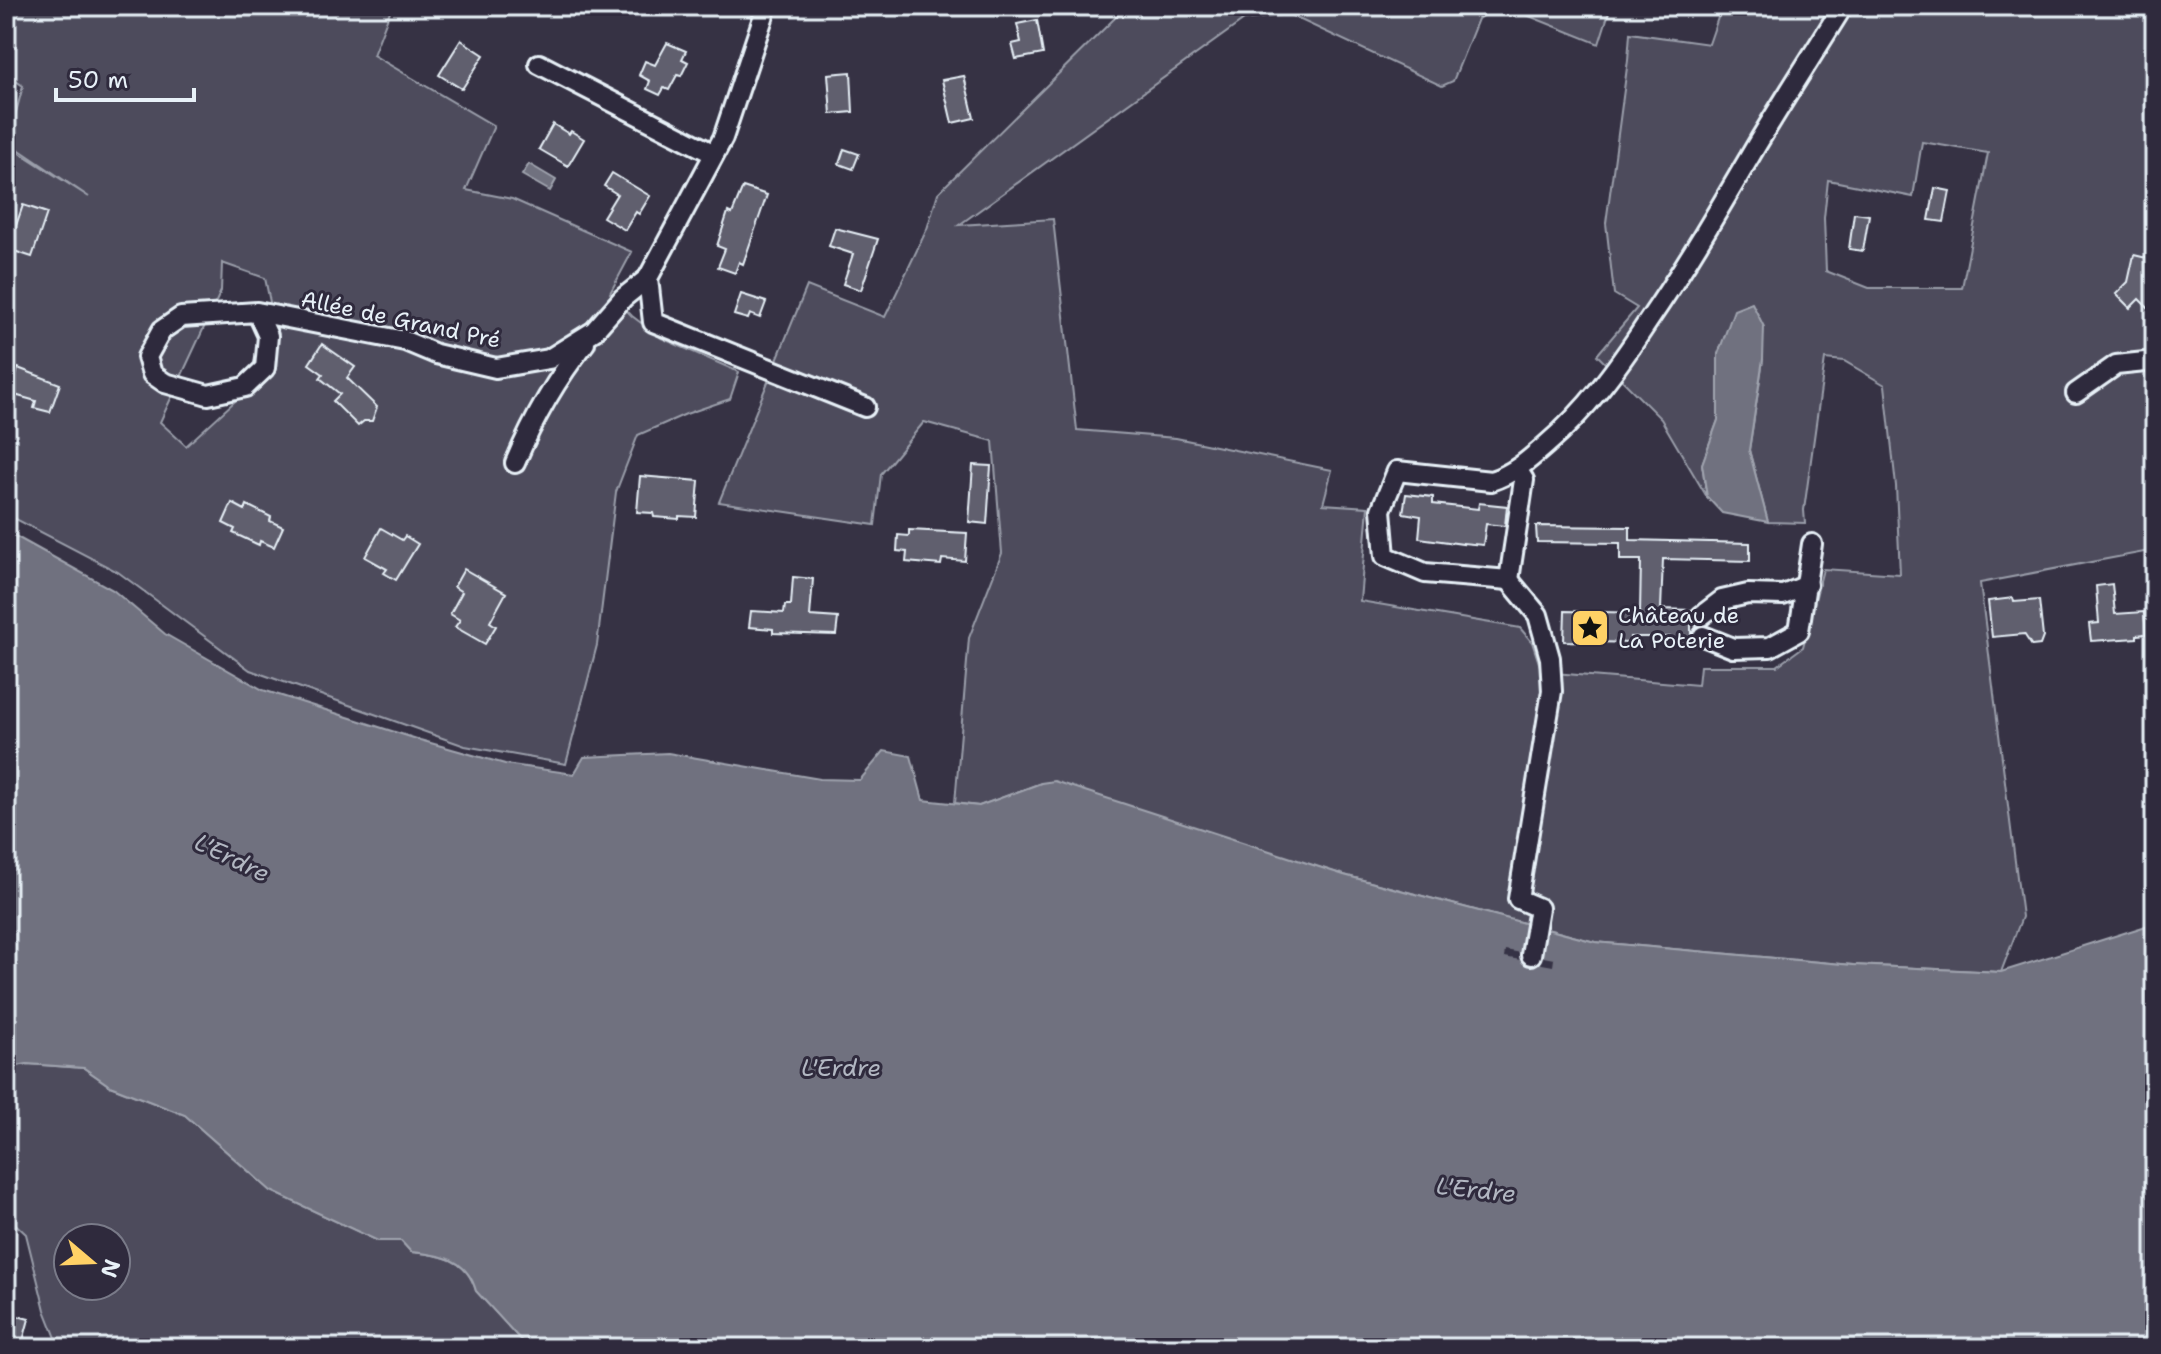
<svg xmlns="http://www.w3.org/2000/svg" width="2161" height="1354" font-family="'Shantell Sans',sans-serif">
	<style>
		.green { fill: #4d4b5c; stroke: #9a9eaa; stroke-width: 2; fill-rule: evenodd }
		.water { fill: #70717f; stroke: #a0a4af; stroke-width: 2 }
		.pier { fill: #363244 }
		.building { fill: #605e6e; stroke: #e8f1f8; stroke-width: 2 }
		.lines { fill: none; stroke-linecap: round; stroke-linejoin: round }
		.minor-casing { stroke: #e8f1f8; stroke-width: 24 }
		.minor { stroke: #2f2a3d; stroke-width: 18 }
		.labels { text-anchor: middle; stroke-width: 6; stroke-linejoin: round; paint-order: stroke }
		.street-label { font-size: 22px; fill: #e8f1f8; stroke: #2f2a3d }
		.poi-label { font-size: 22px; fill: #e8f1f8; stroke: #2f2a3d; text-anchor: start }
		.water-label { font-size: 24px; font-style: italic; fill: #b2b7c2; stroke: #2f2a3d }
	</style>
	<rect width="100%" height="100%" fill="#363244"/>
	<filter id="ink" filterUnits="userSpaceOnUse"><feTurbulence type="fractalNoise" baseFrequency=".0125" numOctaves="2"/><feDisplacementMap in="SourceGraphic" scale="16" xChannelSelector="R" yChannelSelector="G"/><feConvolveMatrix kernelMatrix="1 2 1 2 8 2 1 2 1" color-interpolation-filters="sRGB"/></filter>
	<g filter="url(#ink)">
		<g class="green">
			<path d="M 6,6 L 392,6 L 373,55 L 494,126 L 466,190 L 512,199 L 632,252 L 610,293 L 632,316 L 661,338 L 739,372 L 730,399 L 686,414 L 638,435 L 616,492 L 597,645 L 566,764 L 465,746 L 250,670 L 118,572 L 6,514 L 6,144 L 89,197 L 8,142 L 23,86 L 6,74 ZM 222,263 L 265,278 L 271,307 L 245,392 L 186,446 L 160,422 L 221,291 Z"/>
			<path d="M 1127,6 L 1496,6 L 1478,19 L 1453,81 L 1442,86 L 1288,14 L 1244,20 L 959,225 L 1053,219 L 1077,430 L 1176,438 L 1332,470 L 1323,504 L 1368,507 L 1360,601 L 1520,628 L 1532,642 L 1542,672 L 1698,685 L 1700,666 L 1777,666 L 1803,647 L 1823,569 L 1900,574 L 1896,486 L 1885,385 L 1844,361 L 1825,359 L 1804,510 L 1805,523 L 1768,522 L 1749,450 L 1763,360 L 1718,354 L 1718,420 L 1702,464 L 1707,497 L 1661,419 L 1597,355 L 1637,308 L 1614,294 L 1606,223 L 1628,60 L 1630,33 L 1709,44 L 1722,6 L 2005,6 L 2015,12 L 2029,6 L 2155,6 L 2155,550 L 1980,583 L 2022,917 L 2001,972 L 1853,965 L 1595,942 L 1344,875 L 1041,783 L 979,806 L 955,803 L 969,638 L 1002,553 L 993,441 L 924,422 L 881,474 L 875,525 L 719,502 L 807,286 L 885,317 L 927,229 L 938,193 ZM 1922,142 L 1988,153 L 1962,288 L 1869,288 L 1826,271 L 1824,218 L 1828,180 L 1913,197 Z"/>
			<polygon points="1504,6 1611,6 1599,44"/>
			<path d="M 27,1064 L 84,1068 L 110,1086 L 185,1115 L 271,1191 L 378,1241 L 401,1241 L 411,1252 C 441,1255 467,1258 476,1291 L 528,1348 L 60,1348 L 45,1310 L 26,1234 L 6,1215 L 6,1068 ZM 68,1238 L 116,1238 L 116,1286 L 68,1286 Z"/>
		</g>
		<g class="water">
			<polygon points="529,164 556,180 550,191 522,175"/>
			<polygon points="1752,303 1764,327 1763,359 1749,450 1768,522 1722,513 1707,497 1702,464 1718,420 1718,354 1734,310"/>
			<path d="M 6,531 L 113,590 L 165,634 L 263,690 L 420,740 L 505,764 L 574,774 L 584,757 L 668,753 L 820,779 L 860,780 L 884,751 L 911,756 L 923,800 L 979,806 L 1041,783 L 1054,781 L 1344,875 L 1595,942 L 1853,965 L 2001,972 L 2143,927 L 2155,922 L 2155,1348 L 528,1348 L 476,1291 C 467,1258 441,1255 411,1252 L 401,1241 L 378,1241 L 271,1191 L 185,1115 L 110,1086 L 84,1068 L 27,1064 L 6,1068 Z"/>
		</g>
		<polygon class="pier" points="1505,950 1554,959 1553,966 1504,957"/>
		<g class="building">
			<polygon points="1037,20 1043,54 1016,59 1012,44 1021,42 1017,24"/>
			<polygon points="461,40 484,55 462,89 439,75"/>
			<polygon points="667,43 686,51 682,59 688,62 681,76 677,75 669,90 664,88 660,95 647,89 650,81 639,75 645,61 655,65"/>
			<polygon points="851,72 853,112 831,114 828,74"/>
			<polygon points="964,76 974,118 952,123 942,80"/>
			<polygon points="553,124 569,134 571,131 584,139 568,166 539,149"/>
			<polygon points="844,149 859,154 853,169 839,164"/>
			<polygon points="612,173 650,196 639,214 636,212 625,230 603,217 617,194 604,186"/>
			<polygon points="743,187 767,195 743,264 739,262 735,273 718,267 725,249 717,246 728,212 732,214"/>
			<polygon points="1935,188 1950,191 1944,222 1929,220"/>
			<polygon points="23,205 47,213 32,257 8,249"/>
			<polygon points="1854,213 1869,215 1863,251 1849,249"/>
			<polygon points="835,228 878,239 861,290 843,284 853,254 829,246"/>
			<polygon points="2134,255 2155,260 2152,284 2155,288 2155,315 2139,299 2130,308 2116,294 2128,282"/>
			<polygon points="741,294 766,302 760,318 750,314 748,319 734,315"/>
			<polygon points="322,344 355,367 347,378 377,407 372,421 364,421 358,426 333,401 340,394 320,378 323,374 309,364"/>
			<polygon points="18,368 60,384 50,412 34,408 36,401 11,394"/>
			<polygon points="973,465 991,466 987,524 969,522"/>
			<polygon points="640,476 699,481 696,517 679,516 679,519 654,517 653,513 637,512"/>
			<polygon points="1406,494 1433,497 1433,504 1478,509 1479,503 1507,506 1505,526 1486,524 1483,545 1463,543 1463,544 1419,538 1421,516 1403,513"/>
			<polygon points="232,503 245,510 247,505 271,517 270,521 283,527 274,547 260,541 259,545 233,533 235,529 223,523"/>
			<polygon points="1536,526 1630,527 1630,540 1750,543 1750,561 1663,559 1661,609 1691,610 1689,617 1691,623 1691,644 1671,644 1670,637 1630,637 1630,643 1564,641 1565,611 1640,613 1641,560 1620,560 1620,543 1537,542"/>
			<polygon points="381,528 402,540 405,536 418,544 396,580 384,573 387,569 365,557"/>
			<polygon points="909,530 967,533 965,561 942,559 941,565 906,562 907,552 897,551 898,535 909,536"/>
			<polygon points="464,569 506,593 490,622 496,626 485,644 455,627 460,620 450,614 462,592 454,587"/>
			<polygon points="793,577 813,579 810,616 838,618 836,635 773,633 773,629 749,627 751,611 784,613 785,605 791,605"/>
			<polygon points="2112,584 2115,614 2144,612 2146,634 2137,635 2137,638 2091,641 2089,624 2099,623 2096,586"/>
			<polygon points="2013,598 2014,602 2039,600 2043,637 2040,645 2032,646 2024,634 1992,637 1988,601"/>
			<polygon points="6,1313 29,1319 23,1341 6,1337"/>
		</g>
		<g class="lines">
			<g class="minor-casing">
				<g id="minor">
					<polyline points="767,6 723,138 648,278 653,322 865,407"/>
					<polyline points="539,64 714,154"/>
					<polyline points="257,312 268,336 265,368 245,387 208,395 165,383 152,374 147,357 162,330 181,317 257,312 405,341 436,354 496,368 549,359 594,331 623,298 648,278"/>
					<polyline points="2076,393 2116,365 2155,361"/>
					<path d="M 515,463 C 533,420 556,379 585,343"/>
					<path d="M 1517,469 L 1524,480 L 1509,580 L 1425,573 L 1385,556 L 1381,510 L 1397,471 L 1491,481 C 1513,474 1529,460 1546,445 C 1587,410 1618,367 1647,323 C 1686,266 1721,206 1756,146 C 1784,99 1814,53 1843,6"/>
					<polyline points="1509,580 1538,615 1550,658 1552,691 1518,899 1539,908 1531,955"/>
					<polyline points="1701,616 1722,600 1748,594 1783,595 1807,585"/>
					<polyline points="1703,636 1733,648 1770,647 1799,631 1812,544"/>
				</g>
			</g>
			<use href="#minor" class="minor"/>
		</g>
	</g>
	<defs>
		<g id="sight-square" transform="scale(2)"><rect x="-9" y="-9" width="18" height="18" rx="4" fill="#ffd166" stroke="#2f2a3d"/><path d="M0-6L1.8-2.2L6-1.7L2.9 1.2L3.7 5.4L0 3.3L-3.7 5.4L-2.9 1.2L-6-1.7L-1.8-2.2Z" fill="#111"/></g>
	</defs>
	<g fill-rule="evenodd">
		<use href="#sight-square" x="1590" y="628"/>
	</g>
	<g class="labels">
		<g class="street-label">
			<text transform="translate(401 319) rotate(12)" y="8">Allée de Grand Pré</text>
		</g>
		<g class="poi-label">
			<text x="1618" y="623">Château de<tspan x="1618" dy="25">La Poterie</tspan></text>
		</g>
		<g class="water-label">
			<text transform="translate(232 858) rotate(26)" y="8">L'Erdre</text>
			<text x="841" y="1076">L'Erdre</text>
			<text transform="translate(1476 1190) rotate(6)" y="8">L'Erdre</text>
		</g>
	</g>
	<rect width="2161" height="1354" fill="none" stroke="#2f2a3d" stroke-width="32"/>
	<rect x="16" y="16" width="2129" height="1322" fill="none" stroke="#e8f1f8" stroke-width="3" filter="url(#ink)"/>
	<g transform="translate(92 1262) rotate(109)"><circle r="38" fill="#2f2a3d" stroke="#797a88" stroke-width="2"/>
	<path d="M0-6L14 30L0 20L-14 30Z" fill="#ffd166"/>
	<text y="-12" font-size="22" font-weight="bold" text-anchor="middle" fill="#e8f1f8">N</text>
	</g>
	<path d="M56 88v12h138v-12" fill="none" stroke="#e8f1f8" stroke-width="4"/>
	<text x="68" y="88" font-size="24" fill="#e8f1f8" stroke="#2f2a3d" stroke-width="6" paint-order="stroke">50 m</text>
</svg>
